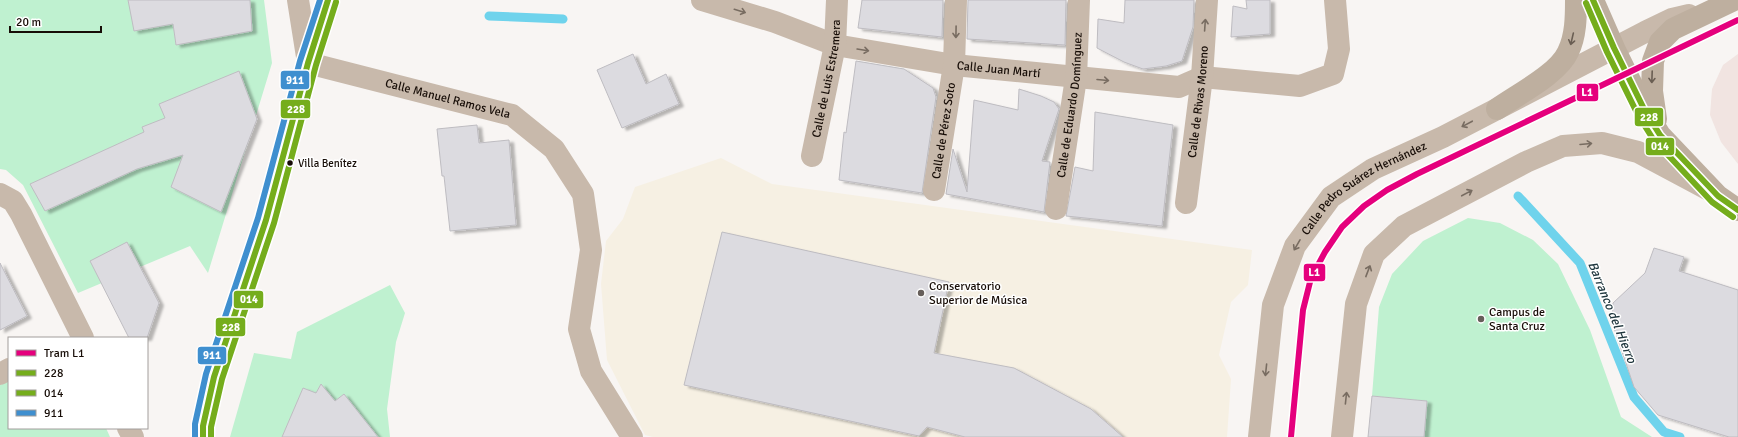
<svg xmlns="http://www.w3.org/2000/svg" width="1738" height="437" font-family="Signika,sans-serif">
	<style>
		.industrial { fill: #f1e4e1 }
		.education { fill: #f6f0e3 }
		.green { fill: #bff1d0 }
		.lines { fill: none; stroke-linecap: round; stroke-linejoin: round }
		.stream { stroke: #6fd3ec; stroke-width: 9 }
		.building { fill: #dcdbe0; stroke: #bebcc1; filter: url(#shadow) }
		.minor { stroke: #c8b9ab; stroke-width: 22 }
		.major { stroke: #beaf9f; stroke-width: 22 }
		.bus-1-casing { stroke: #fff; stroke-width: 9 }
		.bus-2-casing { stroke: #fff; stroke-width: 9 }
		.bus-3-casing { stroke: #fff; stroke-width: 9 }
		.bus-1 { stroke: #75ad1c; stroke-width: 6 }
		.bus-2 { stroke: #75ad1c; stroke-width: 6 }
		.bus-3 { stroke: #3f8fcf; stroke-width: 6 }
		.tram-1-casing { stroke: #fff; stroke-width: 9 }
		.tram-1 { stroke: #e5007d; stroke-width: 6 }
		.oneway { stroke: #786c61 }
		.oneway2 { stroke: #6a5e53 }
		.bus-dot { fill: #170d07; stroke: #fff; stroke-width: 1.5 }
		.poi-dot { fill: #665e5a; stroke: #fff; stroke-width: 1.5 }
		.labels { text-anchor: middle; stroke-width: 3; stroke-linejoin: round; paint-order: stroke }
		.bus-label { font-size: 11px; fill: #170d07; stroke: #fff; text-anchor: start }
		.street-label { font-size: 12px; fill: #170d07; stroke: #fff }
		.poi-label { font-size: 12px; fill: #170d07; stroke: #fff; text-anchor: start }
		.water-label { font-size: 13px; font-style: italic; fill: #21383f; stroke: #fff }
		.line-badge { stroke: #fff; stroke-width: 1.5 }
		.badge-label { font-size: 11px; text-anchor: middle; font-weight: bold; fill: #fff }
	</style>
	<defs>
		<filter id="shadow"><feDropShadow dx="4.5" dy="2.5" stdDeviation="1" flood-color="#0004"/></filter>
	</defs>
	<rect width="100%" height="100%" fill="#f8f5f3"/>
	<polygon class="industrial" points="1738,54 1738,164 1721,142 1710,115 1712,89 1723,65"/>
	<polygon class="education" points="721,158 772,184 1252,250 1248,285 1231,302 1219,355 1231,379 1227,437 653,437 645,435 607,360 601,284 606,241 623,219 635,187"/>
	<g class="green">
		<polygon points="0,0 264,0 272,63 208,273 190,246 78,293 23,185 6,170 0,169"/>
		<polygon points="1468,218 1500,223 1533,240 1558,264 1590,330 1621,417 1652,437 1424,437 1427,401 1372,396 1379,307 1392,274 1423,241"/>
		<polygon points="390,285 405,313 396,342 387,409 390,437 230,437 254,353 291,359 297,332"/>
		<polygon points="9,381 9,428 106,428 110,437 0,437 0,385"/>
	</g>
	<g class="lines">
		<g class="stream">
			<polyline points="489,16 563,19"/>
			<polyline points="1518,196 1580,263 1634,397 1664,432 1680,437"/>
		</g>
	</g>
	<g class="building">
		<polygon points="128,0 250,0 252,31 176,45 173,24 134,31"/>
		<polygon points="862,0 943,0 942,37 858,28"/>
		<polygon points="968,0 1066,0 1065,45 967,39"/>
		<polygon points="1125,0 1194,0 1193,27 1182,61 1166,66 1143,69 1124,62 1097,48 1098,19 1124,23"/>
		<polygon points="1246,0 1270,0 1270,34 1231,37 1233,6 1247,9"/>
		<polygon points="633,54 646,84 666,74 679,104 622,128 597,70"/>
		<polygon points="856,61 904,69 933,88 936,97 922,193 839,180 844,132 846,133"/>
		<polygon points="239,71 257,119 221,212 171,187 183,155 137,169 45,211 30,184 144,132 142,127 165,118 159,104"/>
		<polygon points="1019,89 1041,96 1054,102 1059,109 1042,161 1050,162 1044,212 946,194 953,149 967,192 974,100 1018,110"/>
		<polygon points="1095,112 1173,125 1162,226 1066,216 1075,167 1093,171"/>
		<polygon points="477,125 479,143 509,140 516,225 450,231 444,176 442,176 437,129"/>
		<polygon points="722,232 949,282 934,353 1014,368 1091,409 1123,437 965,437 927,427 919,436 684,385"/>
		<polygon points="127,242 159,303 147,338 129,338 90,261"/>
		<polygon points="1654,248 1684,257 1679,271 1738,290 1738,437 1729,437 1658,415 1634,387 1612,322 1613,303 1645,273"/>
		<polygon points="0,263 27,316 0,330"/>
		<polygon points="321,384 335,401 344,394 378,437 282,437 303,388 316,393"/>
		<polygon points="1372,396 1427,401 1424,437 1368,437"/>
	</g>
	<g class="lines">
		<g class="minor">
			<path id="s1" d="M 298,0 L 308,63 L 512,115 L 554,149 L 583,194 L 591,250 L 579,329 L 591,371 L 632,437"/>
			<path id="s2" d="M 702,0 L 775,22 L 835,45 L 954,65 L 1179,87 L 1202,77 L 1300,86 L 1333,74 L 1339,49 L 1335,0"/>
			<path id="s3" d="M 812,156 L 835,45 L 837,0"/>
			<path id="s4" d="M 934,190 L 954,65 L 956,0"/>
			<polyline points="0,194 13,201 21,214 83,338"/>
			<path id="s5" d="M 1186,203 L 1202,77 L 1207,0"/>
			<path id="s6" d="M 1056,209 L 1076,78 L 1079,0"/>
			<polyline points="0,374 9,369"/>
			<polyline points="128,428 133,437"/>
			<path id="s7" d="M 1259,437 L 1273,305 L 1295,246 L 1331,197 L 1373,169 L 1443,137 L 1645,32 L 1672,19 L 1689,15"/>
			<polyline points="1342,437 1356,304 1374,254 1404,226 1526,162 1563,146 1602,143 1638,152 1713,192"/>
		</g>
		<g class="major">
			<polyline points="1593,0 1614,48 1645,111 1660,135 1718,196 1738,210"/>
			<path d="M 1497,109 C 1518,94 1558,74 1568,52 C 1576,36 1576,16 1576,0"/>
			<polyline points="1656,119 1652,91 1653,61 1660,42 1673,29 1734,0"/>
			<polyline points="203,437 203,426 214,377 266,220 308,63 328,0"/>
		</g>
		<g class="bus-1-casing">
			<g id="bus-1">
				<polyline points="1593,0 1614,48 1645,111 1660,135 1718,196 1738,210"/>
				<polyline points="203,437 203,426 214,377 266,220 308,63 328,0"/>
			</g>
		</g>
		<g class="bus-2-casing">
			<g id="bus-2">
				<polyline points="1586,3 1607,52 1638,115 1653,139 1712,202 1733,217"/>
				<polyline points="211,437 211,427 222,379 274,223 316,65 336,2"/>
			</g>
		</g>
		<g class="bus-3-casing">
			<polyline id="bus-3" points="195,437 195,424 206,374 258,218 300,61 320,0"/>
		</g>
		<use href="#bus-1" class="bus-1"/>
		<use href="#bus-2" class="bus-2"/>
		<use href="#bus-3" class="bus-3"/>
		<g class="tram-1-casing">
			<polyline id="tram-1" points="1291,437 1303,310 1311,278 1325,252 1342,227 1364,206 1387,190 1417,174 1738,20"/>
		</g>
		<use href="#tram-1" class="tram-1"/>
	</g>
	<defs><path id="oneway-shaft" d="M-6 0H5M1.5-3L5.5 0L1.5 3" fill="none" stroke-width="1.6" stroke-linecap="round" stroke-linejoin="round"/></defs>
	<g class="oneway">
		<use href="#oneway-shaft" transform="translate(740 11) rotate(17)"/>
		<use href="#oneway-shaft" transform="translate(1205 25) rotate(-86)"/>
		<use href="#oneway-shaft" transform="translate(956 32) rotate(91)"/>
		<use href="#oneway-shaft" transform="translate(863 50) rotate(9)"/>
		<use href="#oneway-shaft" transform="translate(1103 80) rotate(5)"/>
		<use href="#oneway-shaft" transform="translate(1467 124) rotate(152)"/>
		<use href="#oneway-shaft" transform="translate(1586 144) rotate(-5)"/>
		<use href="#oneway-shaft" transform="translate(1467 193) rotate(-28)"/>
		<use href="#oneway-shaft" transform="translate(1297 245) rotate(120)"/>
		<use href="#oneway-shaft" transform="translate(1368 271) rotate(-69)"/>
		<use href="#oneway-shaft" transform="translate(1266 370) rotate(96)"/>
		<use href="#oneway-shaft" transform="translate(1346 398) rotate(-84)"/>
	</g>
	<g class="oneway2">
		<use href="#oneway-shaft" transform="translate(1572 39) rotate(103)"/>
		<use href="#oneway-shaft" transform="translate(1652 77) rotate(92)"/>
	</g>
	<circle class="bus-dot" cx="290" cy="163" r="3.5"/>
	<g class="poi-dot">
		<circle cx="921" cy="293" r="4"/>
		<circle cx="1481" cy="319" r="4"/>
	</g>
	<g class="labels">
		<g class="bus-label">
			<text x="298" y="167">Villa Benítez</text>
		</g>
		<g class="street-label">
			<text dy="4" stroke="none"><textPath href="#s2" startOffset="306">Calle Juan Martí</textPath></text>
			<text dy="4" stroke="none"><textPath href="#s3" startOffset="79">Calle de Luis Estremera</textPath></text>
			<text dy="4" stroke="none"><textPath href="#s1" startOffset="208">Calle Manuel Ramos Vela</textPath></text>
			<text dy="4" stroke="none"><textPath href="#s5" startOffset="102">Calle de Rivas Moreno</textPath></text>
			<text dy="4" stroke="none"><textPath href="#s6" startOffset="105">Calle de Eduardo Domínguez</textPath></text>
			<text dy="4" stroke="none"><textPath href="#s4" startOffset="60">Calle de Pérez Soto</textPath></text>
			<text dy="4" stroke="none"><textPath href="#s7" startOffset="288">Calle Pedro Suárez Hernández</textPath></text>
		</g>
		<g class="poi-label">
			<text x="929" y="290">Conservatorio<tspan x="929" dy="14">Superior de Música</tspan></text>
			<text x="1489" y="316">Campus de<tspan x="1489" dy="14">Santa Cruz</tspan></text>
		</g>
		<g class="water-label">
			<text transform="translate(1613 312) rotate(68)" y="5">Barranco del Hierro</text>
		</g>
	</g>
	<g class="line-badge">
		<rect x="280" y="70" width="30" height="20" rx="4" fill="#3f8fcf"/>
		<rect x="1576" y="83" width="23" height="19" rx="4" fill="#e5007d"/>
		<rect x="280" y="99" width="31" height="20" rx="4" fill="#75ad1c"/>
		<rect x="1634" y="107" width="30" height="20" rx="4" fill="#75ad1c"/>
		<rect x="1645" y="137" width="30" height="19" rx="4" fill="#75ad1c"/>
		<rect x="1303" y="263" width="23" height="19" rx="4" fill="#e5007d"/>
		<rect x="233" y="290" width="31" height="19" rx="4" fill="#75ad1c"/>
		<rect x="215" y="317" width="31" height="20" rx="4" fill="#75ad1c"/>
		<rect x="197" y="346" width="30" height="19" rx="4" fill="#3f8fcf"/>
	</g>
	<g class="badge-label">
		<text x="295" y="84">911</text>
		<text x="1587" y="96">L1</text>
		<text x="296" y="113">228</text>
		<text x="1649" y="121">228</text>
		<text x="1660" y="150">014</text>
		<text x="1314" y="276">L1</text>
		<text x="249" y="303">014</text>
		<text x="231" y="331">228</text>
		<text x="212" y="359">911</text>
	</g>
	<rect x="8" y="337" width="140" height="92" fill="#ffffff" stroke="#a29e9c"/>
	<rect x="16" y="350" width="20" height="6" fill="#e5007d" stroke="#a29e9c"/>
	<text x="44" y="357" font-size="12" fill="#170d07">Tram L1</text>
	<rect x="16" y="370" width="20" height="6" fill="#75ad1c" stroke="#a29e9c"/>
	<text x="44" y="377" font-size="12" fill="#170d07">228</text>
	<rect x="16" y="390" width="20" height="6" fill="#75ad1c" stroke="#a29e9c"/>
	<text x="44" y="397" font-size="12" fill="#170d07">014</text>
	<rect x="16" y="410" width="20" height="6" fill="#3f8fcf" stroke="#a29e9c"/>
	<text x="44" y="417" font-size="12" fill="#170d07">911</text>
	<path d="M10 26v6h91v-6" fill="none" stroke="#170d07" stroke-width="2"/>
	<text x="16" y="26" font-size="12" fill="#170d07" stroke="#ffffff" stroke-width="3" paint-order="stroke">20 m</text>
</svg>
